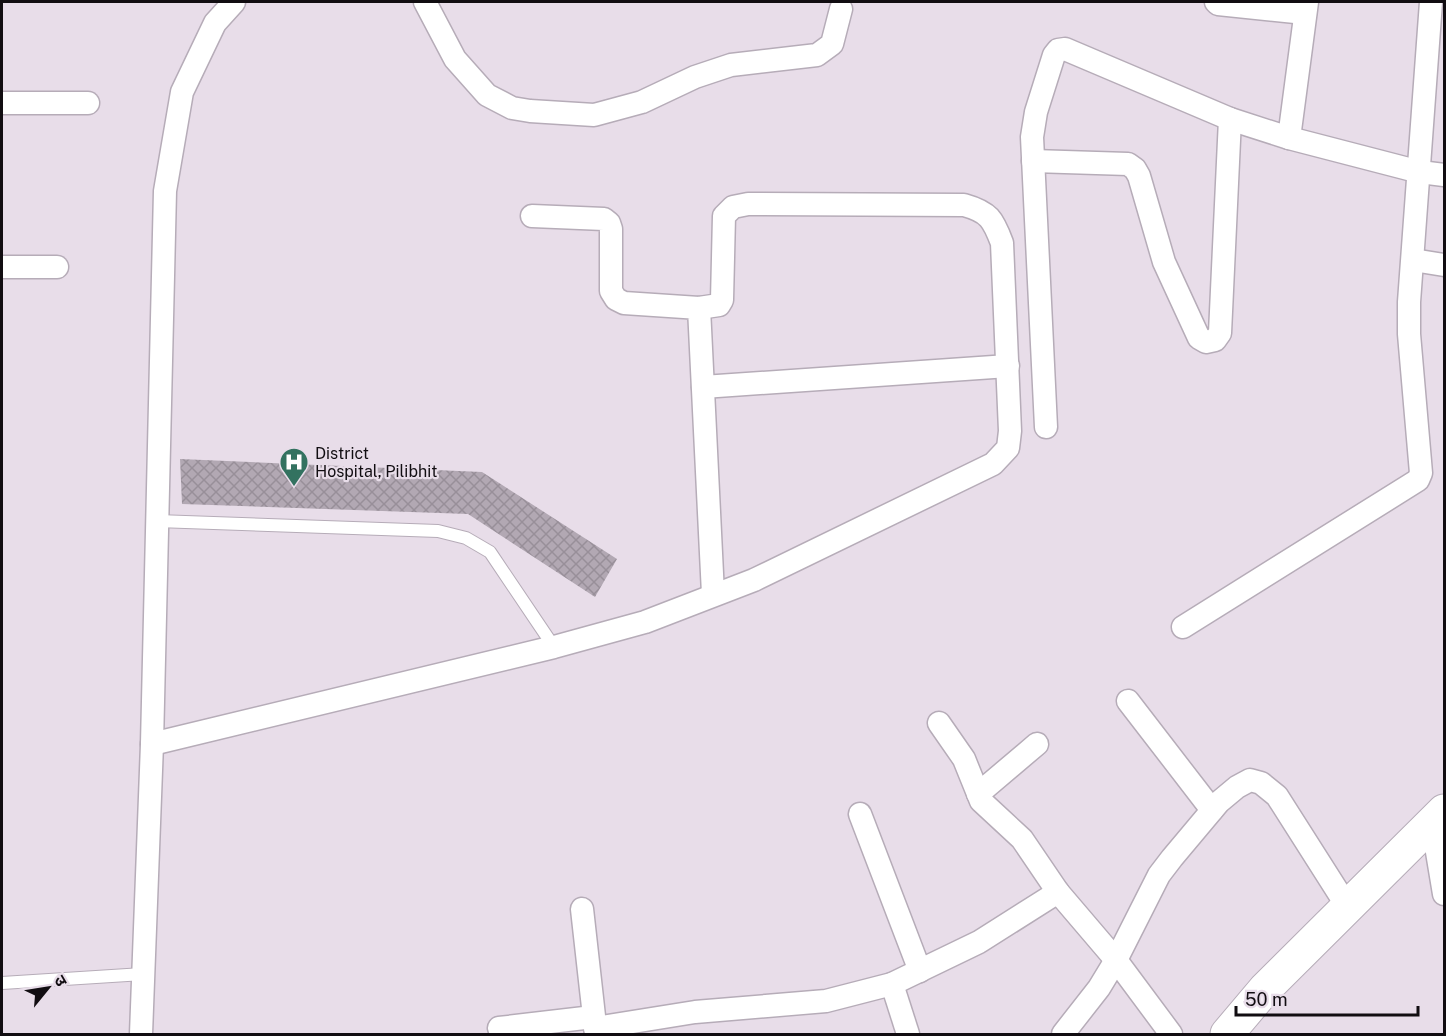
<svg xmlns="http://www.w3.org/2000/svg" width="1446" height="1036" font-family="'Public Sans','Noto Sans Devanagari',sans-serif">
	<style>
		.building { fill: url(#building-cross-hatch) }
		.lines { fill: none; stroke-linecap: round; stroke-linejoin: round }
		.service-casing { stroke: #b6acb8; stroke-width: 14 }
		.minor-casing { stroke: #b6acb8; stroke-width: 25 }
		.trunk-casing { stroke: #b6acb8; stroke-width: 35 }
		.service { stroke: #fff; stroke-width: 12 }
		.minor { stroke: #fff; stroke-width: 22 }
		.trunk { stroke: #fff; stroke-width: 33 }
		.labels { text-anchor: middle; stroke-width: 4.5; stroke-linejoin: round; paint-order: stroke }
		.poi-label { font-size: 16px; fill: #110d11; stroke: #e8dde9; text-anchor: start }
	</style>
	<defs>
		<pattern id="building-cross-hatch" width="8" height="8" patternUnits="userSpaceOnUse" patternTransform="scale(1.5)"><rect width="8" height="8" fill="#b2a8b3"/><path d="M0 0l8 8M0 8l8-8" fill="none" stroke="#988f99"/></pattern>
	</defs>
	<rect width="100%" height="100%" fill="#e8dde9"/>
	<polygon class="building" points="180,459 482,472 617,559 595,597 468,514 182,504"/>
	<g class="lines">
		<g class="service-casing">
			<g id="service">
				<polyline points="157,521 438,531 466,538 490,552 554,647"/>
				<polyline points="2,983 143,974"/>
			</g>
		</g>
		<g class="minor-casing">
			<g id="minor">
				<polyline points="425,2 455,59 487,95 512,108 530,111 594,115 642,102 695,77 731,65 817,55 832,44 841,9"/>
				<polyline points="1216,2 1218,4 1305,13"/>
				<polyline points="2,103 88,103"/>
				<polyline points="1289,138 1307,2"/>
				<polyline points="1033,161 1128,164 1135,169 1139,176 1164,262 1199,338 1206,342 1215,340 1220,333 1230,119"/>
				<polyline points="532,216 604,219 609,223 611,229 611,291 616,299 624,303 699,308 713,594"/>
				<polyline points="1413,260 1444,265"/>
				<polyline points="2,267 57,267"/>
				<polyline points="703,387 1008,366"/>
				<polyline points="1046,427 1032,137 1036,112 1054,55 1058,50 1065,49 1230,119 1289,138 1420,172 1444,175"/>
				<polyline points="1183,627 1418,480 1421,473 1409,334 1409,302 1431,2"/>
				<polyline points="1128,701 1212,810"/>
				<polyline points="939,723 964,759 981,801 1022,839 1058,892 1116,960 1171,1034"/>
				<path d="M 152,744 L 554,647 L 645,622 L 754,580 L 993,464 L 1008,448 L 1010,431 L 1002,243 C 993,219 989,212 964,205 L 748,204 L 733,207 L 724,216 L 722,300 L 719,305 L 699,308"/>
				<polyline points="978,794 1037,744"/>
				<polyline points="860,814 920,971"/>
				<polyline points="1432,822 1444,894"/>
				<polyline points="582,909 596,1034"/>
				<polyline points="892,984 908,1034"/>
				<polyline points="499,1028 593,1017"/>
				<polyline points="595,1028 695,1012 826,1001 892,984 979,942 1058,892"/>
				<polyline points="141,1034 152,744 165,191 182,92 215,23 234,2"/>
				<polyline points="1063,1034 1099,988 1116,960 1159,875 1172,858 1219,802 1237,787 1250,780 1261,783 1277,796 1347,906"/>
			</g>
		</g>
		<g class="trunk-casing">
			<polyline id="trunk" points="1227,1034 1265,989 1444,811"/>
		</g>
		<use href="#service" class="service"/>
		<use href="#minor" class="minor"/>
		<use href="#trunk" class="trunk"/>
	</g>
	<defs>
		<g id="hospital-pin" transform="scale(1.5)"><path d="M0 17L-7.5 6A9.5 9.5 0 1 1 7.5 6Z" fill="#337260" stroke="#e8dde9"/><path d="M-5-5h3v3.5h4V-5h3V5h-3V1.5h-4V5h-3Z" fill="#fff"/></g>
	</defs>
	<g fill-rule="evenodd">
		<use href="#hospital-pin" x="294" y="462"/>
	</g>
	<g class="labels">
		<g class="poi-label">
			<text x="315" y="459">District<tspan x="315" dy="18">Hospital, Pilibhit</tspan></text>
		</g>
	</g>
	<rect width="1446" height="1036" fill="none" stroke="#110d11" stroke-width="6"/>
	<g transform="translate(48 988) rotate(60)" stroke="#e8dde9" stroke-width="4.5" paint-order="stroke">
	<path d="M0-4.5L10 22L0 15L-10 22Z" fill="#110d11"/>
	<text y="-9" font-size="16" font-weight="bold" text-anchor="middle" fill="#110d11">उ</text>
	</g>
	<path d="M1236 1006v9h182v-9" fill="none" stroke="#110d11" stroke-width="3"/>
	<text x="1245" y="1006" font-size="18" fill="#110d11" stroke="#e8dde9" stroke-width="4.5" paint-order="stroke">50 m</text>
</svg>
